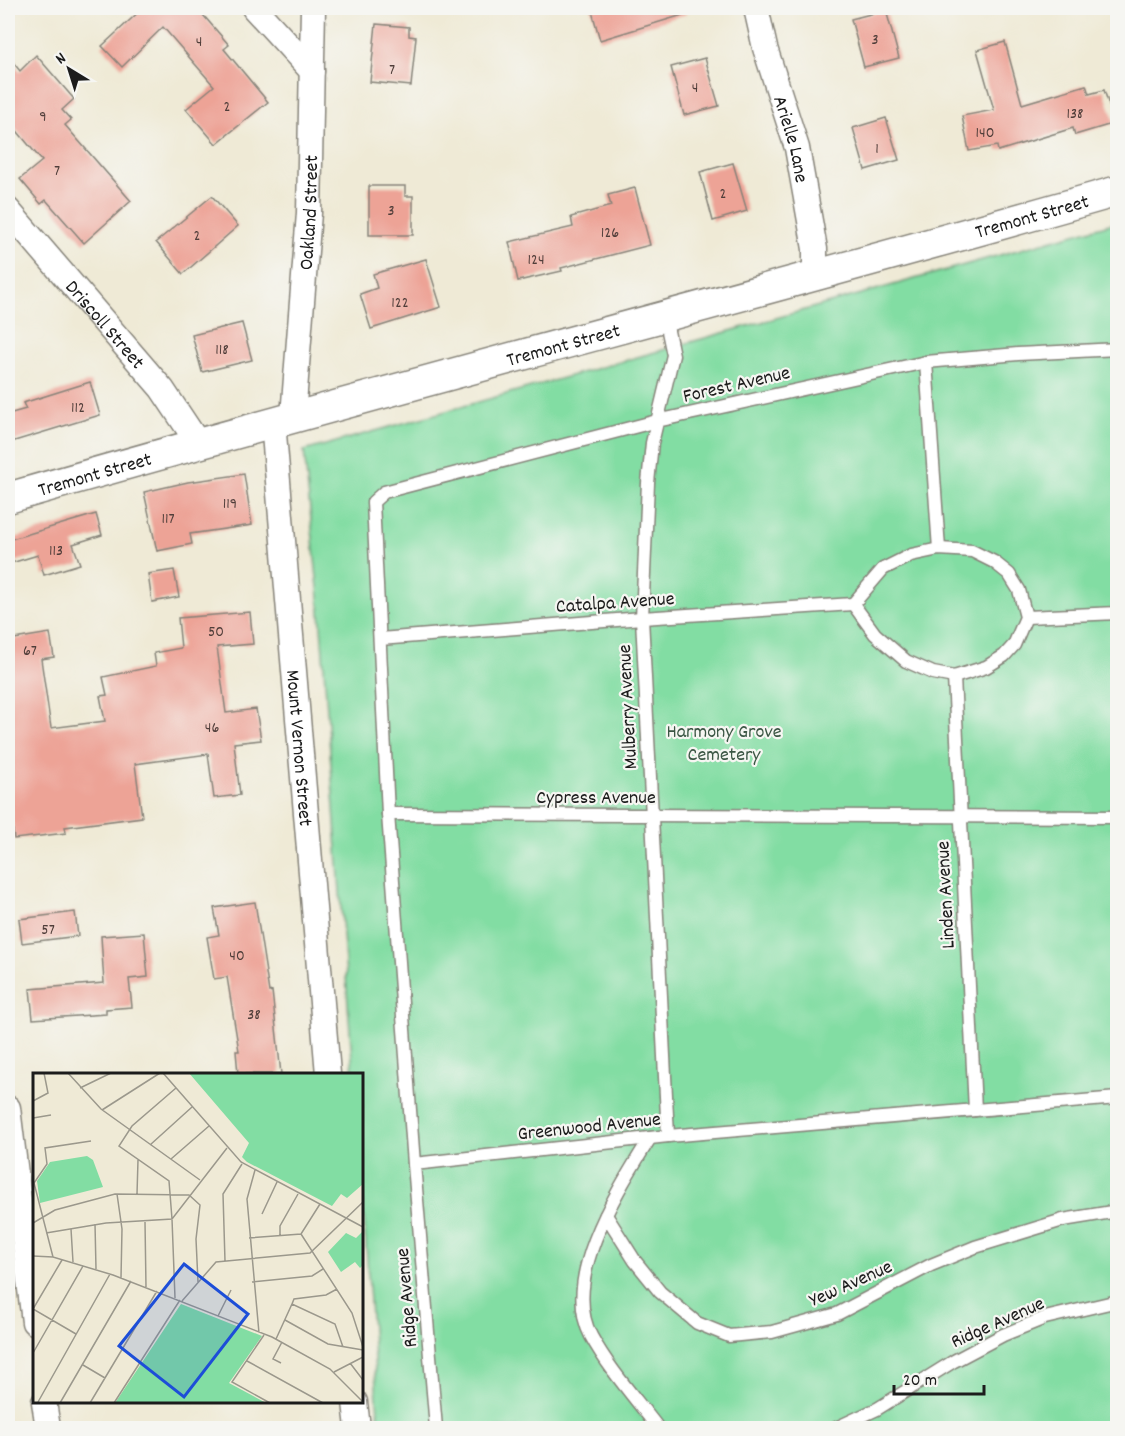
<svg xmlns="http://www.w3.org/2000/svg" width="1125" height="1436" font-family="Dekko,sans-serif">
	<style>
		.green { fill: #82dda3; stroke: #4f7c60; stroke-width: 1.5 }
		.building { fill: #eda396 }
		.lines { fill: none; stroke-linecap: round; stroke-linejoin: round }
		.service-casing { stroke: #868379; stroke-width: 15 }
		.minor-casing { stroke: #868379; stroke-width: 27 }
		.tertiary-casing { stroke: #868379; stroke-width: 33 }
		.service { stroke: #fff; stroke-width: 12 }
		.minor { stroke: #fff; stroke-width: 24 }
		.tertiary { stroke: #fff; stroke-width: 30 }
		.labels { text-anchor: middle; stroke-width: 4.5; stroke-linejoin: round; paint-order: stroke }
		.number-label { font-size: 16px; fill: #503e3a }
		.street-label { font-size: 20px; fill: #1c1c1c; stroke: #f6f6f2 }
		.park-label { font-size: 20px; fill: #3b5644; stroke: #f6f6f2 }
		.inset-road { fill: none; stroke: #9b988c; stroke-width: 1.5 }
		.view { fill: #1d4ed8; fill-opacity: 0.15; stroke: #1d4ed8; stroke-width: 3 }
		.inset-edge { fill: none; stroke: #1c1c1c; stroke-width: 3 }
	</style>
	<rect width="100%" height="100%" fill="#f6f6f2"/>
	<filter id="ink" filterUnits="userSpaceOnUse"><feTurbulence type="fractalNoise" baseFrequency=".0167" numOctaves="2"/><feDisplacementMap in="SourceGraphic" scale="12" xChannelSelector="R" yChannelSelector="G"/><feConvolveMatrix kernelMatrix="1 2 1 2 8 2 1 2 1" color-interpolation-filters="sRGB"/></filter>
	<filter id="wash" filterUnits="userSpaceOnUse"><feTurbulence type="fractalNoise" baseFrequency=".008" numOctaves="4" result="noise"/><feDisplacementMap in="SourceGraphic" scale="24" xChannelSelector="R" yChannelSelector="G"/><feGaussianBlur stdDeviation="1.35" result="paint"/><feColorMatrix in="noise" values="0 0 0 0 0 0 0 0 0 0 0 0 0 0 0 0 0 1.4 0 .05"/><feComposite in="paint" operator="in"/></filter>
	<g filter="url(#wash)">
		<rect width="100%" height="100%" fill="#efead6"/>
		<polygon class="green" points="1117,222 1117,1428 379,1428 362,1189 362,1074 353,1074 319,598 304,451"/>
		<g id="blocks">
			<g class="building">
				<polygon points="143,8 197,8 229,45 224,49 268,102 216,144 186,109 214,86 163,27 122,67 102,46"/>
				<polygon points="591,8 685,8 686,14 600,40"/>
				<polygon points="886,10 899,58 864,67 851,19"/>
				<polygon points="376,24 409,27 409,36 416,37 411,86 370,82"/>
				<polygon points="1005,42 1022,104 1086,85 1089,94 1104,90 1115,123 1075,135 1073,128 998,151 997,146 969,151 962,116 994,110 977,50"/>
				<polygon points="36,55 74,99 62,110 71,120 65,125 131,201 84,243 46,200 41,204 20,179 42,161 8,120 8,56 20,71"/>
				<polygon points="705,58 719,106 684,115 671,67"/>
				<polygon points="886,118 899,160 865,170 853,128"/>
				<polygon points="733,163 747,211 713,221 700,172"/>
				<polygon points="369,186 405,186 405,196 413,196 413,235 369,235"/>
				<polygon points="635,188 650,245 561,268 562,271 518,281 509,242 573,227 571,217 611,206 608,195"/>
				<polygon points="212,196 238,226 183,274 156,242"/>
				<polygon points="426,259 441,307 371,329 360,294 377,288 373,274"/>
				<polygon points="242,323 252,360 202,372 192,335"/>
				<polygon points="90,382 100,415 8,443 8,414 26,409 23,403"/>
				<polygon points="244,474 252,525 190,534 192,544 157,551 144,492 188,482"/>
				<polygon points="96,514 102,535 73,544 80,564 44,575 38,555 8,564 8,540"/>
				<polygon points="174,570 179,597 152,602 148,574"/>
				<polygon points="250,612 253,644 217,647 226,713 256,709 261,740 234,743 240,795 214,798 208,754 135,764 142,817 65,827 66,833 14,839 8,786 8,640 50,633 54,657 41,659 51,728 105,721 100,696 107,695 103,677 156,666 154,653 181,648 178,618"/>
				<polygon points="255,902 269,992 272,991 281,1074 238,1074 236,1051 239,1051 227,977 214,979 207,937 219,935 214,908"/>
				<polygon points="75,912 78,936 22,943 19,919"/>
				<polygon points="144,933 148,977 129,979 132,1007 106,1009 106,1014 33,1019 30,989 104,983 101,936"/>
			</g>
		</g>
	</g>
	<g filter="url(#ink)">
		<use href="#blocks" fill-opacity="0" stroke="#868379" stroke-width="1.5"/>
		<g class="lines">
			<g class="service-casing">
				<g id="service">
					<polyline points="665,317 673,355 652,443 648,483 642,618 668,1136"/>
					<polyline points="1118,349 1018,354 926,362 657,421 384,492 373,502 388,814 414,1164 668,1136 1118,1098"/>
					<polyline points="926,362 939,549"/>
					<polygon points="939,549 972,551 994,562 1009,574 1019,590 1026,617 1014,645 1004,656 986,667 954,677 933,673 906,661 875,634 853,604 883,569 911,555"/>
					<polyline points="1026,617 1118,613"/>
					<polyline points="380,639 642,618 853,604"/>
					<polyline points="954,677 975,1110"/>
					<polyline points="388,814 1118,817"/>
					<path d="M 650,1138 C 620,1187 560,1277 591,1336 C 609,1369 635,1398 658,1428"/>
					<polyline points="414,1164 436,1428"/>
					<polyline points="606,1215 635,1261 660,1292 697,1323 729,1336 772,1332 837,1314 931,1265 975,1247 1063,1220 1118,1211"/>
					<polyline points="836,1428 877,1409 954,1361 1003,1335 1045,1318 1118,1301"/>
				</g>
			</g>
			<g class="minor-casing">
				<g id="minor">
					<polyline points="254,8 312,71"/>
					<path id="s1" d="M 756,8 L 765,48 L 797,148 L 815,249 L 815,275"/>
					<path id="s2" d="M 8,210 L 162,389 L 198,443"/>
					<path id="s3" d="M 293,416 L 309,213 L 313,8"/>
					<path id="s4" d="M 273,422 L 328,1074"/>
					<polyline points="8,1108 34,1322"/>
					<polyline points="44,1402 48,1428"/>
					<polyline points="355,1402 358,1428"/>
				</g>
			</g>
			<g class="tertiary-casing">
				<g id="tertiary">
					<path id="s5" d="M 8,498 C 376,391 748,297 1118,191"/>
				</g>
			</g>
			<use href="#service" class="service"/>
			<use href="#minor" class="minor"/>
			<use href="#tertiary" class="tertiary"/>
		</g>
	</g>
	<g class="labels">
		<g class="number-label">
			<text x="875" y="44">3</text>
			<text x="199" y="46">4</text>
			<text x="392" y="74">7</text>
			<text x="695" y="92">4</text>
			<text x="227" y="111">2</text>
			<text x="1075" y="118">138</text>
			<text x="43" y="121">9</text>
			<text x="985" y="137">140</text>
			<text x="877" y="153">1</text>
			<text x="57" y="175">7</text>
			<text x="723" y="198">2</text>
			<text x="391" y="215">3</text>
			<text x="610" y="237">126</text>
			<text x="197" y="240">2</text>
			<text x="536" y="264">124</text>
			<text x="400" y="307">122</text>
			<text x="222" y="354">118</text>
			<text x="78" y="412">112</text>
			<text x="230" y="508">119</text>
			<text x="168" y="523">117</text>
			<text x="56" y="555">113</text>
			<text x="216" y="636">50</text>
			<text x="30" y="655">67</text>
			<text x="212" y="732">46</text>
			<text x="48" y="934">57</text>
			<text x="237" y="960">40</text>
			<text x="254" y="1019">38</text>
		</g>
		<g class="street-label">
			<text dy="7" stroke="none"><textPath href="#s1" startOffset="136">Arielle Lane</textPath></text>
			<text dy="7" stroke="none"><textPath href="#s3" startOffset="204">Oakland Street</textPath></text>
			<text dy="7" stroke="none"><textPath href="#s5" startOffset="1062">Tremont Street</textPath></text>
			<text dy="7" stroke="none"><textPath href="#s2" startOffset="150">Driscoll Street</textPath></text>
			<text dy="7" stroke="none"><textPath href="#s5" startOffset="576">Tremont Street</textPath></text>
			<text transform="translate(736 383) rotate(-13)" y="7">Forest Avenue</text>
			<text dy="7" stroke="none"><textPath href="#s5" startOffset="90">Tremont Street</textPath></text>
			<text transform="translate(615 601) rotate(-4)" y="7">Catalpa Avenue</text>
			<text transform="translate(626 707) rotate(-93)" y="7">Mulberry Avenue</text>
			<text dy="7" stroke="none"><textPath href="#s4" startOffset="327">Mount Vernon Street</textPath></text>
			<text x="596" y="803">Cypress Avenue</text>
			<text transform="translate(944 895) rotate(-93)" y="7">Linden Avenue</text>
			<text transform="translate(589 1125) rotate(-6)" y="7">Greenwood Avenue</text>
			<text transform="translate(850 1282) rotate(-24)" y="7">Yew Avenue</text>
			<text transform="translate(405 1298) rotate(-95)" y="7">Ridge Avenue</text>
			<text transform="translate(997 1321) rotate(-24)" y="7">Ridge Avenue</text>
		</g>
		<g class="park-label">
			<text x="724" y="737">Harmony Grove<tspan x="724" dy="23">Cemetery</tspan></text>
		</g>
	</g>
	<g transform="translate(33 1073)">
		<rect width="330" height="330" fill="#efead6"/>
		<path d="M 156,0 L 330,0 L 330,111 L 314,125 L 308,121 L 299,133 L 214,89 L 209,84 L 216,70 ZM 54,83 L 60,87 L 70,114 L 7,130 L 4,108 L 17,89 ZM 330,158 L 330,192 L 327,195 L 322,189 L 308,199 L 295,179 L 313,160 L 323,165 ZM 148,231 L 229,263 L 196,310 L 233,330 L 82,330 Z" fill="#82dda3"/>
		<path class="inset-road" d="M 35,0 L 68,36 L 167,107M 130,0 L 208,89 L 330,154M 47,15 L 78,0M 0,28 L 15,20 L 11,0M 69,37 L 127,0M 0,45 L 18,42M 117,72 L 159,34M 138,86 L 176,53M 222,97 L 214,126 L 226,260M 1,110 L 14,91 L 12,75 L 58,68M 1,110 L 20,184M 84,121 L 89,156 L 88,205M 104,121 L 105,87M 229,141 L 244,109M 112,149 L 113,214M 0,150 L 22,137 L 82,121 L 156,122 L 167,132 L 163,166 L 165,209M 62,151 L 63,196M 38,156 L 40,189M 13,160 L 73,150 L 139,146 L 136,108 L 86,73 L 99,53 L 143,15M 268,161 L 319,240 L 330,274M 247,163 L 247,153 L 265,121M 216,165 L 268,161 L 287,131M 0,183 L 20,184 L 80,202 L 239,264 L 297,296 L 330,329M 29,187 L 0,236 L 43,261M 192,188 L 190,121 L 209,91M 219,209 L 279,203 L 290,196M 142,225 L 139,146 L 194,75M 149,228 L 183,189 L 277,180 L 330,129M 259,231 L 261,226 L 293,222 L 304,216M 185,243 L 198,217M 252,247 L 295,271 L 330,277M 231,262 L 199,309 L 237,330M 243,266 L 259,231 L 302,251 L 310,274M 0,280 L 50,193M 214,288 L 290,330M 248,290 L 240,286 L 249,269M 317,290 L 330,307M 50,292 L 72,305M 301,299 L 330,284M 5,329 L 77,201M 27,330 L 98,208M 57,330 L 124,218M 81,330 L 147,227"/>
		<path class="view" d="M 151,191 L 215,241 L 151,324 L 86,273 Z"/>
		<rect width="330" height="330" class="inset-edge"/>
	</g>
	<rect width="1125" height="1436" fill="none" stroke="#f6f6f2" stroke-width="30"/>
	<g transform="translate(69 69) rotate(322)" stroke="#f6f6f2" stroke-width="4.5" paint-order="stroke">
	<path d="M0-4.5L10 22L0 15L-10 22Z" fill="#1c1c1c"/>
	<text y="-9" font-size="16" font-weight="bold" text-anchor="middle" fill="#1c1c1c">N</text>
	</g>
	<path d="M894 1385v9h90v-9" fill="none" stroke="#1c1c1c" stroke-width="3"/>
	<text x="903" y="1385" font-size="18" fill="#1c1c1c" stroke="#f6f6f2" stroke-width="4.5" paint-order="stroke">20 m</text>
</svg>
